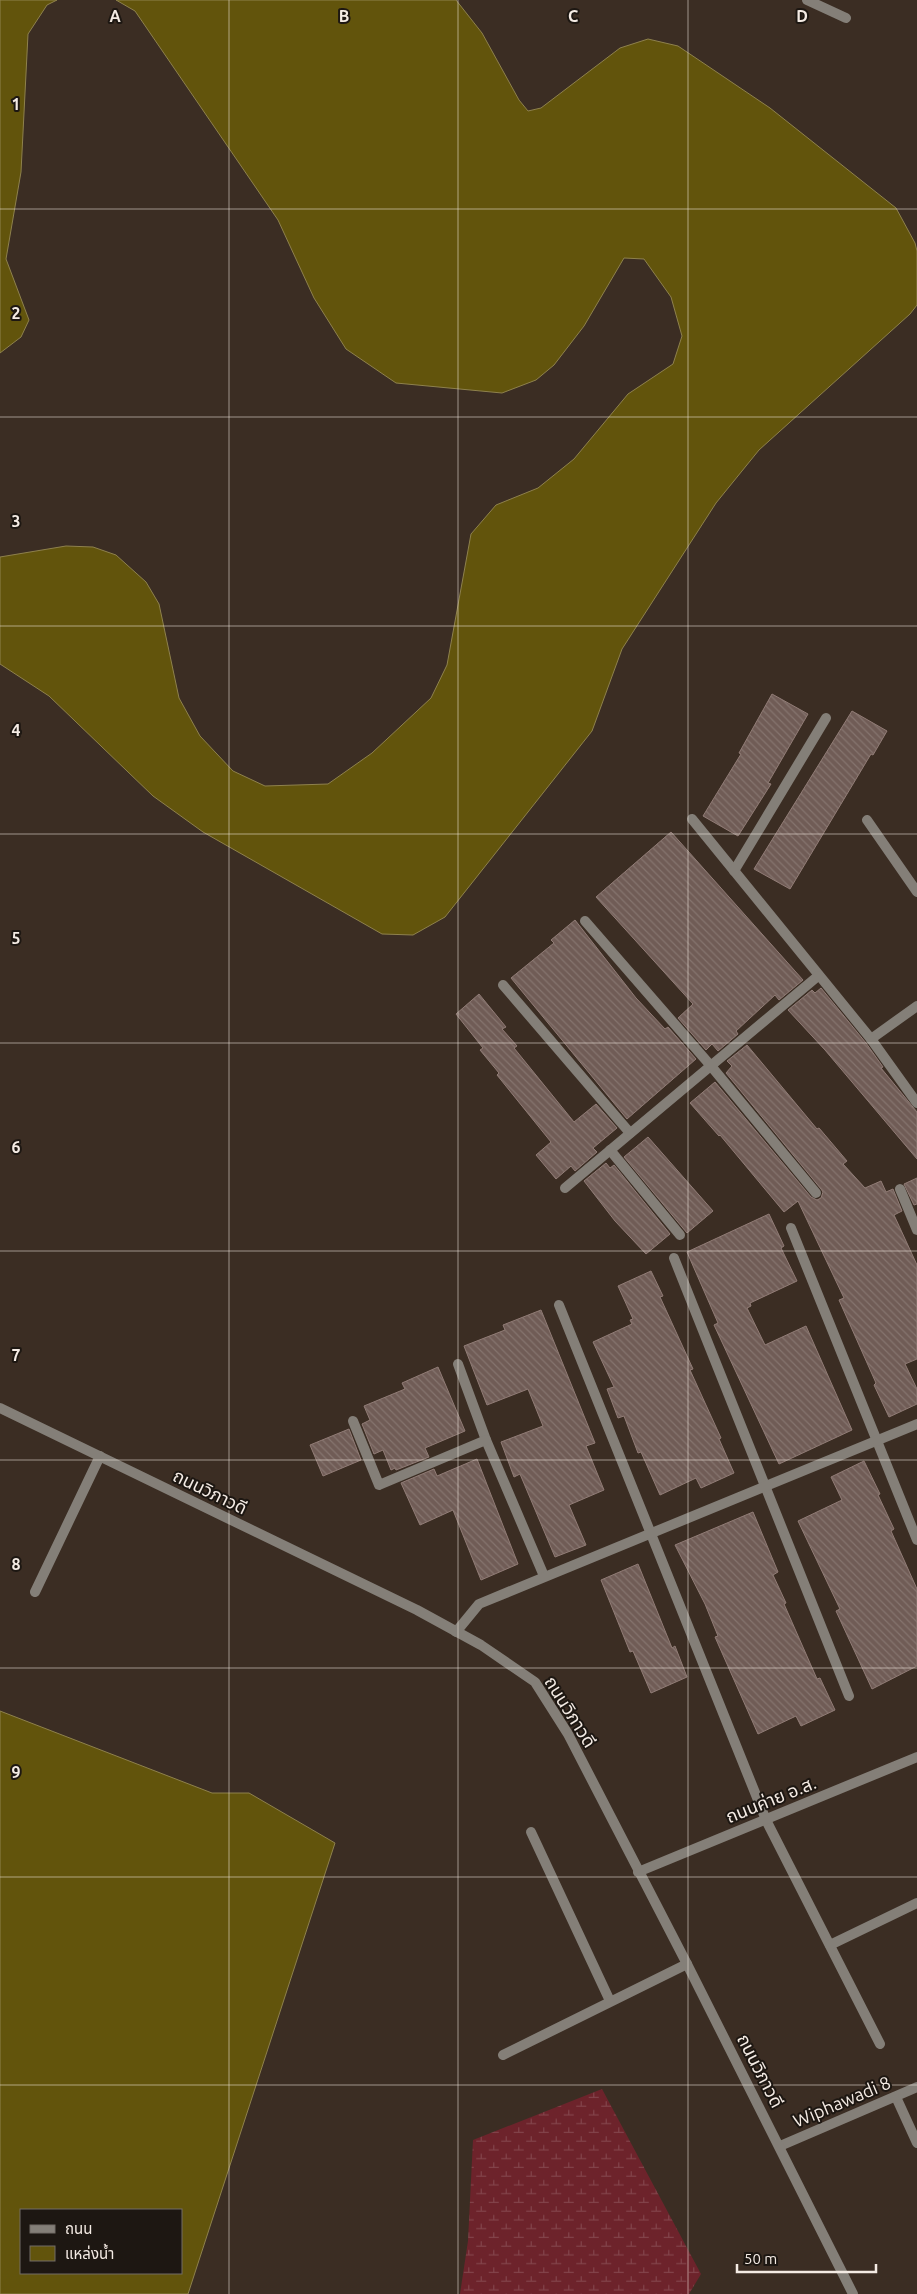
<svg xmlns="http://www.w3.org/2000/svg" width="917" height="2294" font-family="Ubuntu,'Noto Sans Thai',sans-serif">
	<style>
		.wetland { fill: url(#wetland-marsh) }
		.water { fill: #62540c; stroke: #8e814d; fill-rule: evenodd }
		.building { fill: url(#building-back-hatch); stroke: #917c76 }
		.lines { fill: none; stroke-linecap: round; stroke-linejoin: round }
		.minor { stroke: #847f78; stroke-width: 10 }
		.tertiary { stroke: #847f78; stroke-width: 10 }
		.grid { fill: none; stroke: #f4ebe4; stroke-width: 1; stroke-opacity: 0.55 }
		.labels { text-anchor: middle; stroke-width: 4; stroke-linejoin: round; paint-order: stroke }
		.street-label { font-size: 18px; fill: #f4ebe4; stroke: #1d1712 }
		.grid-label { font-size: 16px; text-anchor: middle; font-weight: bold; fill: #f4ebe4; stroke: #1d1712; stroke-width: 4; stroke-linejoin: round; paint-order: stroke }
	</style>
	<defs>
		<pattern id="wetland-marsh" width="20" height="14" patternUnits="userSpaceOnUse" patternTransform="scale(1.25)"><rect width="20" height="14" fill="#6d232b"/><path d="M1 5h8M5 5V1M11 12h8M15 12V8" fill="none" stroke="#82434a"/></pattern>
		<pattern id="building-back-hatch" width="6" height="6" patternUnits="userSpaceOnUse" patternTransform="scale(1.25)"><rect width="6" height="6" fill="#705c56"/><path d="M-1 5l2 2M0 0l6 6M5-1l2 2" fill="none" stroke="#85746e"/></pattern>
	</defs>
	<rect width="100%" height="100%" fill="#3b2d23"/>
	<polygon class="wetland" points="602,2089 701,2274 689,2294 460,2294 468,2241 473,2140"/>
	<g class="water">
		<polygon points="0,0 57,0 47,5 28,34 21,172 6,259 29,320 21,337 0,353"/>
		<polygon points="116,0 456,0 482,33 519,100 528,111 541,108 620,48 648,39 678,46 770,108 896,208 915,243 917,251 917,305 910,314 759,450 716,503 622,649 592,731 445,917 413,935 382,934 203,832 153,796 49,696 0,664 0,557 66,546 93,547 116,555 146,582 159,604 179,698 200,736 233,771 265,786 328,784 372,753 431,698 447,665 471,534 496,505 538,488 574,459 628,394 673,364 682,336 671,297 644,259 624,258 584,326 554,365 536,380 502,393 396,383 346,349 314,298 278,220 135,11"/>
		<path d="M 0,1711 L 212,1793 L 249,1793 L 335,1843 L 188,2294 L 0,2294 ZM 21,2210 L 181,2210 L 181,2273 L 21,2273 Z"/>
	</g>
	<g class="building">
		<polygon points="772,694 808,714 768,783 771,784 738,836 703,816 741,754 739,753"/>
		<polygon points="852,711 887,731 873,755 871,754 790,889 754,869"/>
		<polygon points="671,832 803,980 779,1000 775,995 736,1031 738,1034 718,1051 712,1044 706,1050 678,1018 693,1004 596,897"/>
		<polygon points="575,920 636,998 665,1029 668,1027 696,1059 627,1119 511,978 554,943 551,940"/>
		<polygon points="821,988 866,1043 883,1067 881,1068 917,1112 917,1159 825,1050 788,1010 812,990 815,993"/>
		<polygon points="479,994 506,1027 502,1029 517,1046 514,1048 574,1122 596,1104 617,1128 593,1148 597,1152 575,1171 571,1166 556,1179 536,1155 551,1142 497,1075 499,1073 480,1050 483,1048 456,1014"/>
		<polygon points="747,1045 817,1129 819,1128 847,1161 843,1164 865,1188 881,1181 886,1192 893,1189 902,1211 894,1215 917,1265 917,1359 905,1364 917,1389 917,1404 889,1417 874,1385 876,1383 839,1300 844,1298 798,1201 784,1212 720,1135 719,1136 690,1103 715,1082 811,1197 817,1200 821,1198 823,1192 821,1189 726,1073 732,1066 727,1061"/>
		<polygon points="648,1137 713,1211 687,1233 624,1157"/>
		<polygon points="606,1163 610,1168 614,1165 670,1234 646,1254 615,1221 584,1181"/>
		<polygon points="917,1178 917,1204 914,1205 904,1184"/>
		<polygon points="769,1214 784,1246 781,1248 797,1281 750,1303 751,1306 747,1308 765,1345 806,1326 852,1430 779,1464 714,1325 718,1323 687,1252"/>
		<polygon points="651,1271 663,1296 660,1297 693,1369 690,1370 721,1438 719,1439 734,1473 701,1488 696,1478 660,1495 641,1452 638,1453 624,1416 618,1418 607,1389 614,1387 593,1342 632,1324 630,1320 633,1319 618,1286"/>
		<polygon points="541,1310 595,1443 586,1446 604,1490 569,1505 586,1545 555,1557 520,1474 514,1477 501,1442 543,1426 528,1389 487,1405 464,1346 505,1330 503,1325"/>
		<polygon points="438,1367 465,1431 425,1448 429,1457 396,1470 395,1468 391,1470 383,1450 374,1454 362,1424 370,1420 364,1406 405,1389 402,1383"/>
		<polygon points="349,1429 361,1460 323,1476 310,1445"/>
		<polygon points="477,1459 518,1564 481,1580 453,1510 420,1525 401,1483 434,1469 437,1476"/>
		<polygon points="864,1461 880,1494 878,1495 894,1529 891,1531 917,1589 917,1666 872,1689 836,1611 840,1609 798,1521 842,1500 831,1477"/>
		<polygon points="753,1512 778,1572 773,1575 786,1603 784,1604 817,1679 820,1678 835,1710 801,1726 796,1716 758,1734 715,1637 718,1636 705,1604 675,1545"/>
		<polygon points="638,1564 672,1648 675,1646 687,1677 651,1693 633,1651 630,1652 601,1580"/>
	</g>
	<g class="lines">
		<g class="minor">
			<polyline points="807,0 846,18"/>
			<polyline points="692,819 871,1039 917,1103"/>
			<polyline points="867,820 917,892"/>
			<polyline points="734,871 826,718"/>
			<polyline points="585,921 711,1066 816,1193"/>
			<polyline points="503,985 630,1133"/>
			<polyline points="871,1039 917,1006"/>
			<polyline points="610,1150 680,1235"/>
			<polyline points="565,1188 818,976"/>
			<polyline points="900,1189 917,1230"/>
			<polyline points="791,1228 917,1540"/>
			<polyline points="674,1258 849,1696"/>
			<polyline points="559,1305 766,1820 880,2044"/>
			<polyline points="458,1364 486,1440 544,1576"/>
			<polyline points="353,1421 379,1485 486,1440"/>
			<polyline points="35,1592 100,1456"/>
			<polyline points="456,1632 479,1604 917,1424"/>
			<polyline points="531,1832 610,2001"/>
			<polyline points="830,1945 917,1903"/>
			<polyline points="503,2055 687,1964"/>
			<polyline points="896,2097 917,2143"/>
			<polyline points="780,2146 917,2087"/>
		</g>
		<g class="tertiary">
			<polyline points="0,1408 417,1610 481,1645 535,1682 568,1734 687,1964 853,2294"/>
			<polyline points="638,1872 917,1757"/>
		</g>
	</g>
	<path class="grid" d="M 229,0 L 229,2294M 458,0 L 458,2294M 688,0 L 688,2294M 0,209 L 917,209M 0,417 L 917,417M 0,626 L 917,626M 0,834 L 917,834M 0,1043 L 917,1043M 0,1251 L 917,1251M 0,1460 L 917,1460M 0,1668 L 917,1668M 0,1877 L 917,1877M 0,2085 L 917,2085"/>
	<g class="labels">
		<g class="street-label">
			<text transform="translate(210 1492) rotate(26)" y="6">ถนนวิภาวดี</text>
			<text transform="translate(570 1712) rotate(58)" y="6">ถนนวิภาวดี</text>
			<text transform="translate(771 1800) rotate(-22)" y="6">ถนนค่าย อ.ส.</text>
			<text transform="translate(760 2071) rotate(63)" y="6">ถนนวิภาวดี</text>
			<text transform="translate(842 2102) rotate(-23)" y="6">Wiphawadi 8</text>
		</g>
	</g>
	<g class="grid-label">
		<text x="115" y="22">A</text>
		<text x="344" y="22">B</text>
		<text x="573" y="22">C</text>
		<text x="802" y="22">D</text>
		<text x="16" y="110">1</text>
		<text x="16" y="319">2</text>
		<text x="16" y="527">3</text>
		<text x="16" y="736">4</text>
		<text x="16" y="944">5</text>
		<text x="16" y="1153">6</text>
		<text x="16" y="1361">7</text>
		<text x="16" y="1570">8</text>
		<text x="16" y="1778">9</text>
	</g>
	<rect x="20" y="2209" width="162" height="65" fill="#1d1712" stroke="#736c66"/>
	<rect x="30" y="2225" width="25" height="8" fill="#847f78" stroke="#736c66"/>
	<text x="65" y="2234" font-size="15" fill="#f4ebe4">ถนน</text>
	<rect x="30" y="2246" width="25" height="15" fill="#62540c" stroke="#736c66"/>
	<text x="65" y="2259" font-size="15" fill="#f4ebe4">แหล่งน้ำ</text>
	<path d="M737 2264v8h139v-8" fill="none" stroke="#f4ebe4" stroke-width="2.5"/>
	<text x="744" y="2264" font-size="15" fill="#f4ebe4" stroke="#1d1712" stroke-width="4" paint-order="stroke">50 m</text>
</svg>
